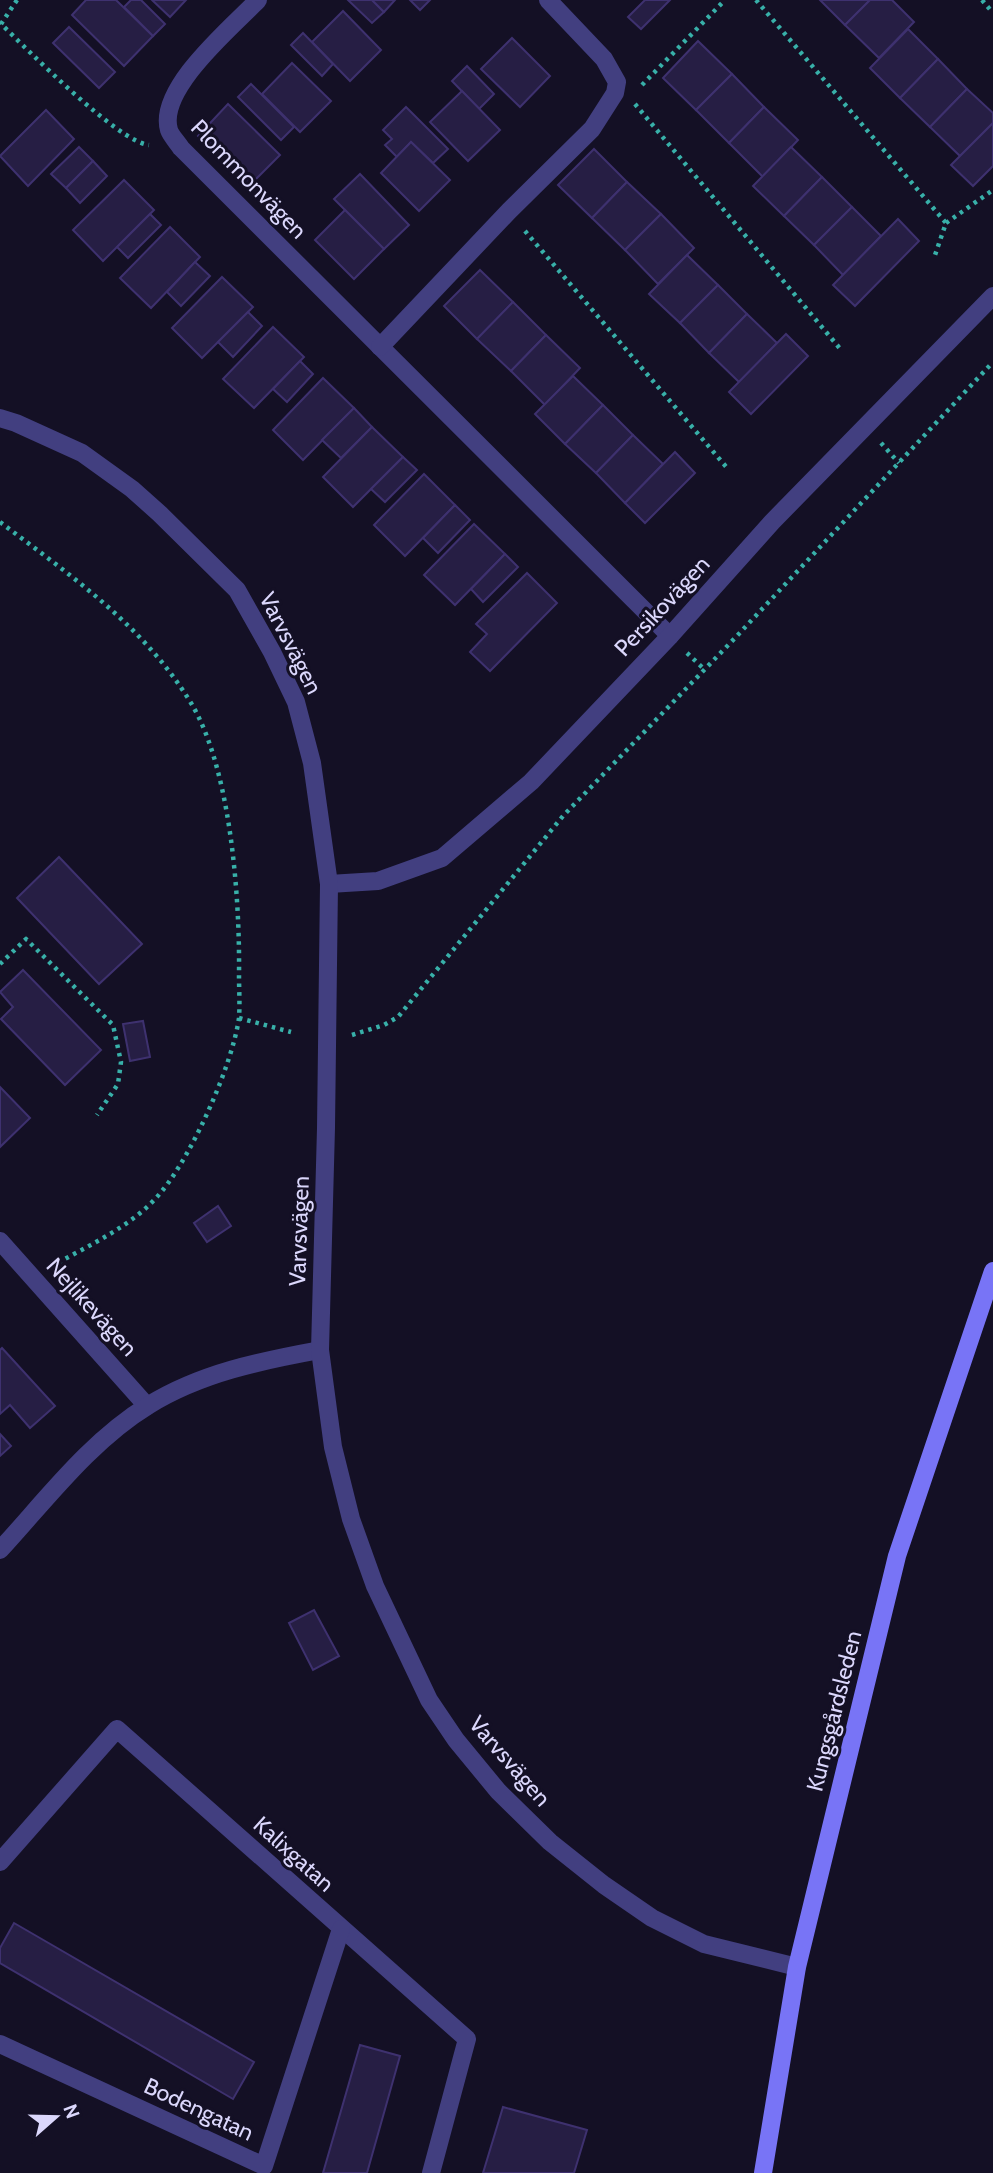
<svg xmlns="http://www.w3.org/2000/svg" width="993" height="2173" font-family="Cabin,sans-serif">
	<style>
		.building { fill: #261e44; stroke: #3e316f; stroke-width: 2 }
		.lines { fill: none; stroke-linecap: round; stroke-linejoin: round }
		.path { stroke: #38b0a9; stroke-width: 4.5; stroke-dasharray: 3.5 5; stroke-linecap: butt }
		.minor { stroke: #423f80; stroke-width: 18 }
		.tertiary { stroke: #423f80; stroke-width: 18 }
		.secondary { stroke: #7874f6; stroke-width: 18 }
		.labels { text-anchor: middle; stroke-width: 6; stroke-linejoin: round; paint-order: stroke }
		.street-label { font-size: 23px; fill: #dbd7fc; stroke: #141025 }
	</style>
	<rect width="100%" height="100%" fill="#141025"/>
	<g class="building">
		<polygon points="86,0 116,0 153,36 124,66 72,15"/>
		<polygon points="131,0 141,0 165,24 153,36 124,7"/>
		<polygon points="152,0 186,0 170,17"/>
		<polygon points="348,0 372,0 384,12 372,23"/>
		<polygon points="372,0 395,0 384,12"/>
		<polygon points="410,0 430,0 420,10"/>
		<polygon points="645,0 670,0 641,29 628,17"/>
		<polygon points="820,0 870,0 845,25"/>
		<polygon points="870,0 892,0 914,22 879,58 845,25"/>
		<polygon points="343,11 381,50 350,81 312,42"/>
		<polygon points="69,27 115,72 99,88 53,43"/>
		<polygon points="908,29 938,59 900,98 870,68"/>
		<polygon points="303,33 333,64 322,76 291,45"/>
		<polygon points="512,38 550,76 520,107 481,69"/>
		<polygon points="698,41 732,74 696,110 663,78"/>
		<polygon points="938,59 967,89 930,127 900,98"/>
		<polygon points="292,63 331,101 300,132 262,94"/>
		<polygon points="467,66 494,94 479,109 452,81"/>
		<polygon points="732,74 764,107 729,143 696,110"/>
		<polygon points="251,84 294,127 281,140 238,97"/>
		<polygon points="967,89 993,113 993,123 960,156 930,127"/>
		<polygon points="462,91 500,130 468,161 430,122"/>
		<polygon points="228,104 280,155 249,186 198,136"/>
		<polygon points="406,107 448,149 433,163 411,142 397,157 385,145 392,139 383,130"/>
		<polygon points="764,107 798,140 763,177 729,143"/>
		<polygon points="46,110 74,139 28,186 0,156"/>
		<polygon points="993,123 993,166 973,186 951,165"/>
		<polygon points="411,142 450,180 419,211 381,173"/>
		<polygon points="79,147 93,161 66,188 51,174"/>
		<polygon points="791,147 822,177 784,216 753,186"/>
		<polygon points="594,149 627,182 592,218 558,185"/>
		<polygon points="93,161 107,176 80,203 66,188"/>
		<polygon points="360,174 409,225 384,249 334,199"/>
		<polygon points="822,177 852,207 814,245 784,216"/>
		<polygon points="124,180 154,210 103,261 73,230"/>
		<polygon points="627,182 661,214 625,250 592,218"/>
		<polygon points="852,207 881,236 843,275 814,245"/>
		<polygon points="345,210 384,249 354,279 315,240"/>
		<polygon points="150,214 161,225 128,258 117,247"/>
		<polygon points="661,214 694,248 658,284 625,250"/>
		<polygon points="898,219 919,241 855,306 833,285"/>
		<polygon points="170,227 200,257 151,308 120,278"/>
		<polygon points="687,255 718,285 680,323 649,294"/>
		<polygon points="195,262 210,276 181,306 167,292"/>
		<polygon points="480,270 513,302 477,339 444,306"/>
		<polygon points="222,277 253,307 202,358 172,328"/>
		<polygon points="718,285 747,314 709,353 680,323"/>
		<polygon points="513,302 546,335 511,371 477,339"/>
		<polygon points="248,312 262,326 233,357 218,342"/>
		<polygon points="747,314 777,343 739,382 709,353"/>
		<polygon points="273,327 304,357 254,408 223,379"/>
		<polygon points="786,334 808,356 751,414 729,392"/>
		<polygon points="546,335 580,368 545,405 511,371"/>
		<polygon points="300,361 313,374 287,402 273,389"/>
		<polygon points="573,376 603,405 565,444 535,414"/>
		<polygon points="323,378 354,408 303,460 273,430"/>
		<polygon points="603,405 633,435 596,473 565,444"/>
		<polygon points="354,408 372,427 341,458 322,440"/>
		<polygon points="372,427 403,457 353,507 323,477"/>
		<polygon points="633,435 663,464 625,503 596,473"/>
		<polygon points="675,452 695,473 645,523 625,503"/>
		<polygon points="403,457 417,470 385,502 371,489"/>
		<polygon points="424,474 455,505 405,556 374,525"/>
		<polygon points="455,505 470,520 438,553 423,538"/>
		<polygon points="474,524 505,554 455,605 424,575"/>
		<polygon points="505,554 518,567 483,602 471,589"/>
		<polygon points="527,573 557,603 490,671 470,652 487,634 476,624"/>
		<polygon points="59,857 142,944 99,984 17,898"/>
		<polygon points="23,970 101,1050 65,1085 1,1019 13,1007 0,992"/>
		<polygon points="143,1021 150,1057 130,1061 123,1024"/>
		<polygon points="0,1087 30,1118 0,1147"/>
		<polygon points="218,1206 231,1226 207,1242 194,1223"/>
		<polygon points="2,1348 55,1406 30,1428 10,1405 0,1414 0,1350"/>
		<polygon points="0,1434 11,1446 0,1456"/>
		<polygon points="314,1610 339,1656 313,1670 289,1623"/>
		<polygon points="14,1923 254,2062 233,2099 0,1963 0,1948"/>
		<polygon points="360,2045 400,2056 367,2173 323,2173"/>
		<polygon points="503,2107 587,2130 574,2173 483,2173"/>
	</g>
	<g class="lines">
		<g class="path">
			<path d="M 17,0 L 1,24 C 27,49 118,142 149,145"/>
			<polyline points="756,0 946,223 935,255"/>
			<polyline points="982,0 993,13"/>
			<polyline points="642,85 725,0"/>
			<polyline points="635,104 842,351"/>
			<polyline points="946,223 993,190"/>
			<polyline points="525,231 728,469"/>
			<polyline points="881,443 899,463"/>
			<path d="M 0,522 C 70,575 144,626 191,703 C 231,769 240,899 239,976 C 239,989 240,1004 239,1018 C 232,1066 193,1153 162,1191 C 135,1225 91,1244 54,1265"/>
			<polyline points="687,653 704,669"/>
			<polyline points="0,964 26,939 113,1025 121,1062 118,1084 97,1115"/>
			<polyline points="239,1018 291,1032"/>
			<polyline points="352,1035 384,1025 398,1017 563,816 735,638 993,362"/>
		</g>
		<g class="minor">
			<path d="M 258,0 C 232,27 157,89 169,130 C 171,136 178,143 181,148 L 670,636"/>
			<polyline points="380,347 509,211 592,129 615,93 617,82 604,59 548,0"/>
			<polyline points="329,884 378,881 442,858 531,782 670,636 772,522 993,296"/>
			<polyline points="0,1241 147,1406"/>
			<path d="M 0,1550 C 46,1500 90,1441 149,1405 C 201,1373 260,1361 320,1350"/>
			<polyline points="0,1862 117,1729 467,2039 431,2173"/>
			<polyline points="0,2044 264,2166 341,1929"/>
		</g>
		<polyline class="tertiary" points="0,418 16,423 82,453 132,489 160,514 237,590 272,652 296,702 312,763 329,884 326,1128 320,1350 333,1447 351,1519 375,1586 429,1700 456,1740 498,1791 550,1842 604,1885 652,1918 704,1944 797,1967"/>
		<polyline class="secondary" points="763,2173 797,1967 897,1556 993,1271"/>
	</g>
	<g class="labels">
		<g class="street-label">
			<text transform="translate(249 179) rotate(46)" y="8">Plommonvägen</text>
			<text transform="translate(662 606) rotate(-47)" y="8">Persikovägen</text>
			<text transform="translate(291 643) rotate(63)" y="8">Varvsvägen</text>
			<text transform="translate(299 1231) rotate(-88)" y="8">Varvsvägen</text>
			<text transform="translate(92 1307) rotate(48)" y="8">Nejlikevägen</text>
			<text transform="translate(834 1711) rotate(-76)" y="8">Kungsgårdsleden</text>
			<text transform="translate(510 1761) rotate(49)" y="8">Varvsvägen</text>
			<text transform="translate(294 1854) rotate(42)" y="8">Kalixgatan</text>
			<text transform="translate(199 2109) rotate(25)" y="8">Bodengatan</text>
		</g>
	</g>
	<g transform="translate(56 2117) rotate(70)" stroke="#141025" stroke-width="5" paint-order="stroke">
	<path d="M0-5L12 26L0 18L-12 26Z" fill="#dbd7fc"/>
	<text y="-10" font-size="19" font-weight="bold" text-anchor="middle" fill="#dbd7fc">N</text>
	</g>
</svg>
